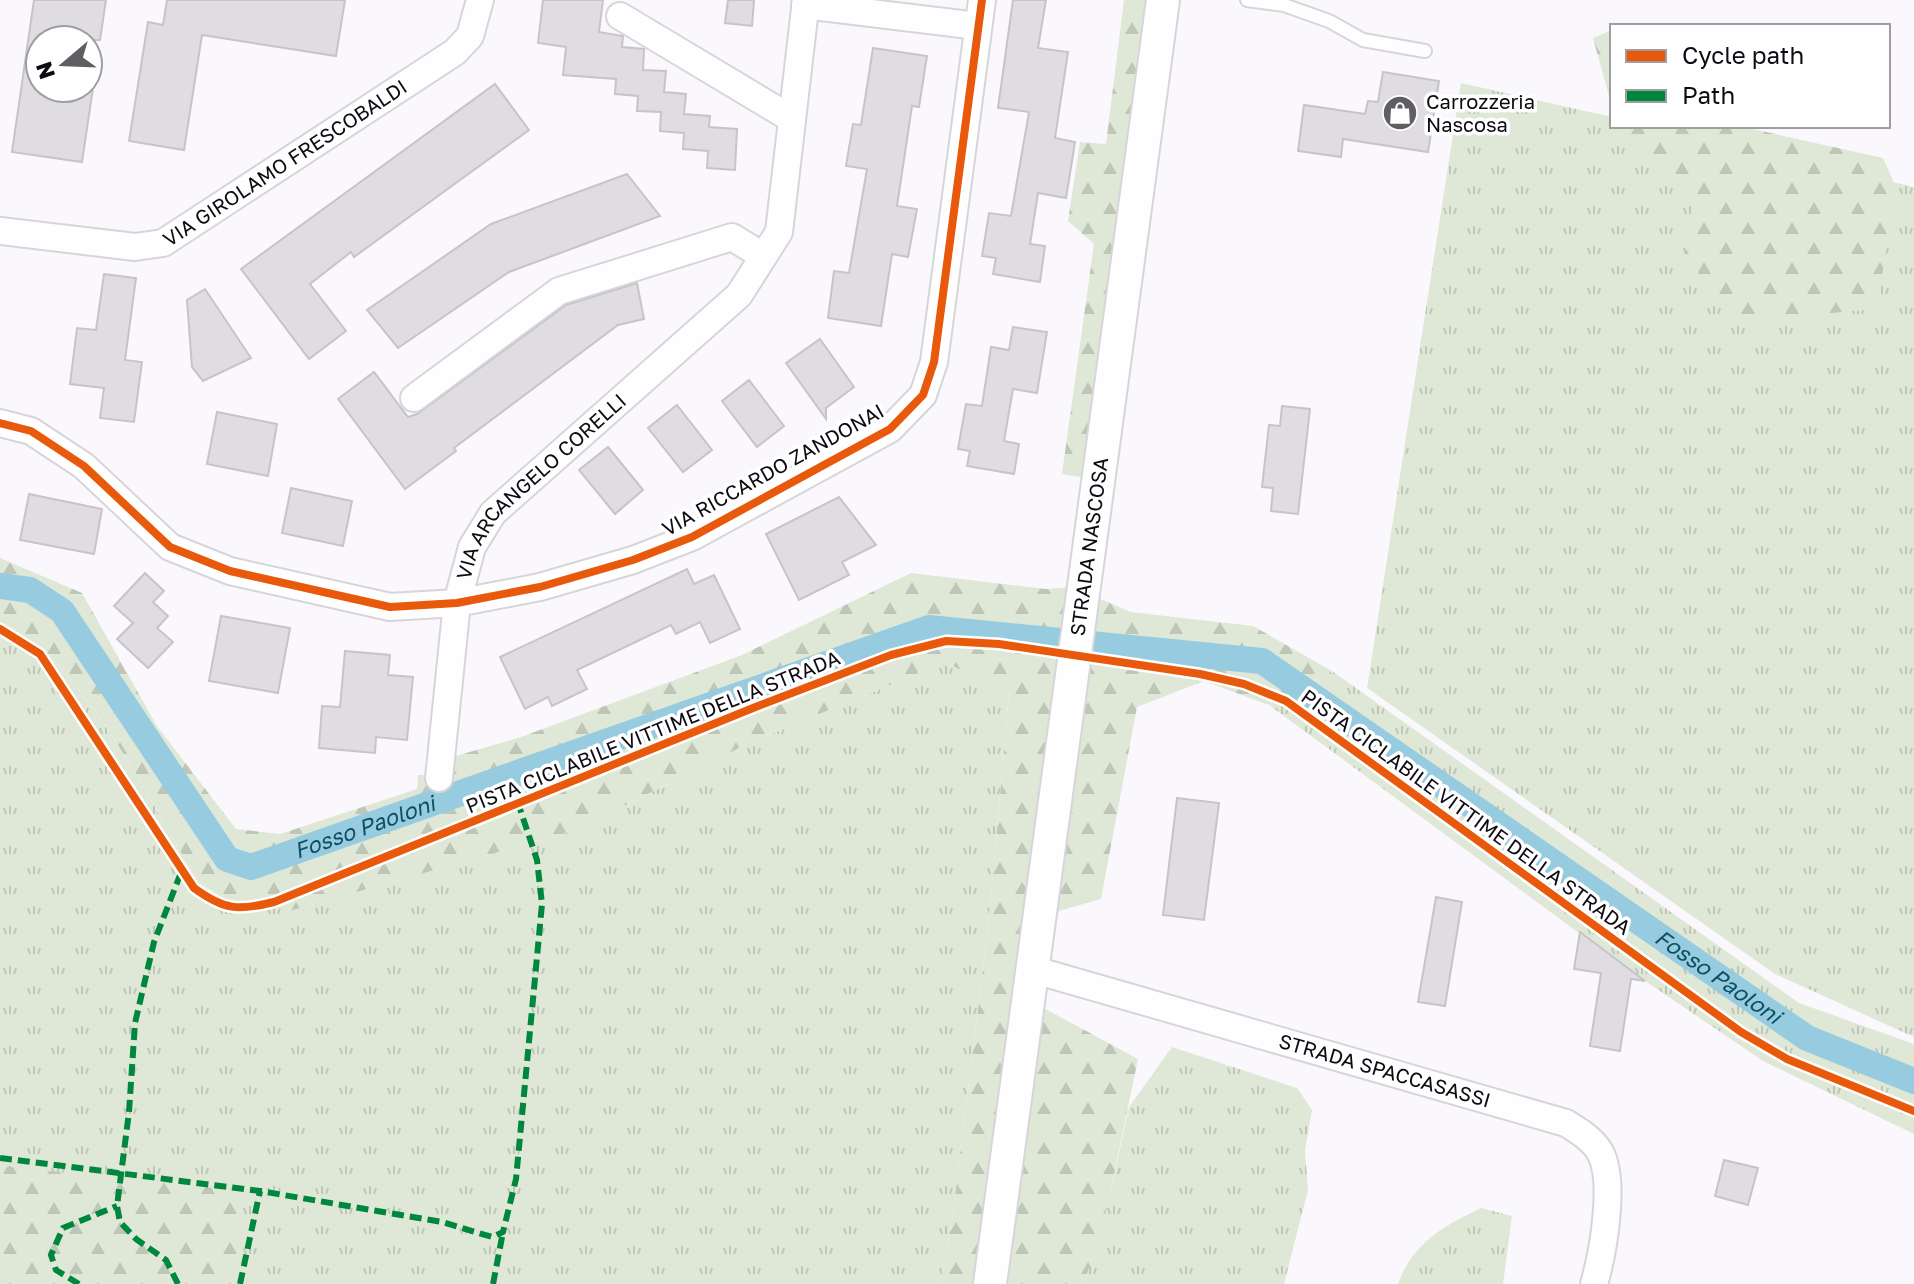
<svg xmlns="http://www.w3.org/2000/svg" width="1914" height="1284" font-family="'Golos Text',sans-serif">
	<style>
		.grass { fill: url(#grass-tufts) }
		.forest { fill: url(#forest-firs) }
		.lines { fill: none; stroke-linecap: round; stroke-linejoin: round }
		.canal { stroke: #97cbdf; stroke-width: 26 }
		.building { fill: #dfdce2; stroke: #c7c4c9; stroke-width: 2 }
		.service-casing { stroke: #d7d5da; stroke-width: 16 }
		.minor-casing { stroke: #d7d5da; stroke-width: 30 }
		.tertiary-casing { stroke: #d7d5da; stroke-width: 36 }
		.service { stroke: #fefeff; stroke-width: 12 }
		.minor { stroke: #fefeff; stroke-width: 26 }
		.tertiary { stroke: #fefeff; stroke-width: 32 }
		.quiet { stroke: #00873e; stroke-width: 6; stroke-dasharray: 12 6; stroke-linecap: butt }
		.cycleway-casing { stroke: #fff; stroke-width: 13 }
		.cycleway { stroke: #e8590c; stroke-width: 8 }
		.labels { text-anchor: middle; stroke-width: 7; stroke-linejoin: round; paint-order: stroke }
		.poi-label { font-size: 20px; fill: #0d0a11; stroke: #fff; text-anchor: start }
		.street-label { font-size: 20px; fill: #0d0a11; stroke: #fff }
		.water-label { font-size: 22px; font-style: italic; fill: #0f4f63; stroke: #fff }
	</style>
	<defs>
		<pattern id="grass-tufts" width="24" height="20" patternUnits="userSpaceOnUse" patternTransform="scale(2)"><rect width="24" height="20" fill="#dfe8d6"/><path d="M3 7l-1-3M5 7V3M7 7l1-3M15 17l-1-3M17 17v-4M19 17l1-3" fill="none" stroke="#bec6b7"/></pattern>
		<pattern id="forest-firs" width="22" height="20" patternUnits="userSpaceOnUse" patternTransform="scale(2)"><rect width="22" height="20" fill="#dfe8d6"/><path d="M5 1l3.5 6h-7zM16 11l3.5 6h-7z" fill="#bec6b7"/></pattern>
	</defs>
	<rect width="100%" height="100%" fill="#faf8fc"/>
	<g class="grass">
		<polygon points="1461,83 1612,117 1612,126 1650,126 1914,187 1914,1037 1775,974 1367,688"/>
		<path d="M 0,622 C 75,648 154,809 196,878 L 217,898 L 293,910 L 576,830 L 747,744 L 945,662 L 1009,694 L 989,919 L 952,1221 L 940,1284 L 0,1284 Z"/>
		<polygon points="1332,671 1799,1003 1914,1044 1914,1134 1763,1061 1632,972 1269,705"/>
		<polygon points="1172,1047 1297,1088 1312,1110 1305,1151 1308,1190 1284,1284 1084,1284 1107,1208 1129,1107"/>
		<path d="M 1481,1208 L 1512,1216 L 1503,1284 L 1398,1284 C 1413,1242 1444,1226 1481,1208 Z"/>
	</g>
	<g class="forest">
		<polygon points="1124,0 1157,0 1092,479 1062,474 1094,244 1068,221 1080,142 1106,144"/>
		<polygon points="1612,30 1612,107 1593,38"/>
		<polygon points="1622,126 1739,126 1883,158 1897,190 1876,309 1798,316 1749,326 1685,259 1694,188 1640,158"/>
		<path d="M 0,558 L 82,593 L 157,726 L 236,829 L 280,834 L 417,789 L 418,775 L 451,776 L 456,756 L 521,737 L 742,655 L 911,573 L 1046,589 L 1072,587 L 1131,612 L 1253,626 L 1332,671 L 1269,705 L 1204,681 L 1137,707 L 1101,899 L 1024,921 L 1016,993 L 1138,1059 L 1107,1208 L 1084,1284 L 940,1284 L 952,1221 L 989,919 L 1009,694 L 945,662 L 747,744 L 576,830 L 293,910 C 250,905 228,909 196,878 C 154,808 75,648 0,622 Z"/>
		<polygon points="0,1166 244,1191 235,1284 0,1284"/>
	</g>
	<g class="lines">
		<path class="canal" id="s1" d="M 0,586 L 30,590 L 62,611 L 227,859 L 251,867 L 929,628 L 1262,661 L 1807,1038 L 1914,1081"/>
	</g>
	<g class="building">
		<polygon points="34,0 106,0 100,40 40,40 40,88 93,88 82,162 12,152"/>
		<polygon points="167,0 345,0 336,56 202,35 184,150 129,141 148,22 163,25"/>
		<polygon points="543,0 603,0 599,32 623,36 622,47 644,49 643,70 666,71 664,92 686,94 684,114 710,116 709,127 737,129 735,170 707,168 708,151 683,149 684,133 660,131 661,112 637,111 638,96 615,94 616,79 563,75 566,47 538,43"/>
		<polygon points="728,0 754,0 752,26 725,23"/>
		<polygon points="1013,0 1046,0 1038,48 1068,52 1055,138 1075,142 1066,198 1038,193 1030,244 1045,246 1040,282 993,274 996,258 982,256 989,213 1011,216 1029,112 998,108"/>
		<polygon points="873,48 927,56 919,107 912,106 897,206 917,209 908,257 892,254 881,326 828,318 834,271 849,273 867,169 846,166 853,124 861,125"/>
		<polygon points="1383,72 1439,81 1428,152 1343,139 1341,157 1298,151 1304,105 1365,114 1368,101 1378,102"/>
		<polygon points="495,84 529,130 354,257 351,252 310,284 346,331 309,359 241,269"/>
		<polygon points="627,174 660,216 509,272 398,348 367,310 491,224"/>
		<polygon points="104,274 136,278 125,360 142,362 134,422 100,418 104,388 70,384 77,328 96,330"/>
		<polygon points="637,283 644,319 618,325 454,448 456,451 405,489 338,399 374,372 408,417 417,414 566,305"/>
		<polygon points="205,289 251,358 203,381 192,367 187,300"/>
		<polygon points="1013,327 1047,332 1037,393 1013,389 1004,441 1019,444 1014,474 967,466 970,451 958,449 966,404 982,406 991,347 1009,350"/>
		<polygon points="820,339 854,387 826,408 826,419 786,363"/>
		<polygon points="749,380 784,426 757,447 722,401"/>
		<polygon points="677,405 712,450 683,472 648,428"/>
		<polygon points="1282,406 1310,409 1298,514 1271,511 1273,488 1262,487 1269,425 1280,426"/>
		<polygon points="217,412 277,424 268,476 207,464"/>
		<polygon points="608,447 643,490 615,514 579,470"/>
		<polygon points="291,488 352,501 343,546 282,533"/>
		<polygon points="29,494 102,509 94,554 20,540"/>
		<polygon points="839,497 876,545 842,562 849,575 799,600 766,534"/>
		<polygon points="687,569 694,584 714,575 740,629 710,643 700,622 676,634 671,625 577,670 587,689 552,706 548,697 525,709 500,657"/>
		<polygon points="145,573 164,591 153,602 168,616 157,628 173,642 148,668 117,639 133,623 114,606"/>
		<polygon points="221,616 290,628 278,693 209,681"/>
		<polygon points="345,651 390,655 388,675 413,677 407,740 376,737 375,753 319,748 322,706 340,707"/>
		<polygon points="1177,798 1219,803 1204,920 1163,915"/>
		<polygon points="1436,897 1462,902 1445,1006 1418,1002"/>
		<polygon points="1580,932 1645,981 1631,979 1620,1051 1590,1046 1601,973 1574,969"/>
		<polygon points="1724,1160 1758,1168 1748,1205 1715,1196"/>
	</g>
	<g class="lines">
		<g class="service-casing">
			<polyline id="service" points="1247,0 1284,5 1329,21 1363,40 1425,51"/>
		</g>
		<g class="minor-casing">
			<g id="minor">
				<polyline points="805,5 978,26"/>
				<polyline points="620,16 792,119"/>
				<path id="s2" d="M 0,231 L 135,247 L 163,243 L 455,52 L 470,36 L 480,0"/>
				<polyline points="414,398 559,291 732,237 763,256"/>
				<polyline points="0,423 31,431 84,466 170,547 230,571 390,607 457,603 540,587 633,560 692,537 890,429 923,395 934,362 982,0"/>
				<path id="s3" d="M 439,778 L 457,603 L 472,547 L 493,513 L 739,295 L 779,232 L 806,0"/>
				<path id="s4" d="M 1031,969 L 1566,1123 C 1579,1131 1592,1139 1600,1152 C 1616,1181 1603,1253 1594,1284"/>
			</g>
		</g>
		<g class="tertiary-casing">
			<g id="tertiary">
				<path id="s5" d="M 990,1284 L 1163,0"/>
			</g>
		</g>
		<use href="#service" class="service"/>
		<use href="#minor" class="minor"/>
		<use href="#tertiary" class="tertiary"/>
		<g class="quiet">
			<polyline points="0,1158 260,1191 442,1222 492,1237 503,1232 516,1179 542,904 537,860 518,803"/>
			<polyline points="79,1284 56,1270 51,1255 63,1228 117,1206"/>
			<polyline points="178,1284 166,1260 136,1239 120,1222 117,1206 129,1112 135,1023 154,942 182,870"/>
			<polyline points="240,1284 260,1191"/>
			<polyline points="493,1284 503,1232"/>
		</g>
		<g class="cycleway-casing">
			<g id="cycleway">
				<polyline points="0,423 31,431 84,466 170,547 230,571 390,607 457,603 540,587 633,560 692,537 890,429 923,395 934,362 982,0"/>
				<path d="M 0,629 L 40,654 L 194,888 C 224,910 238,911 274,902 L 758,706 L 891,655 L 946,641 L 999,644 L 1200,674 L 1244,684 L 1286,701 L 1741,1032 L 1787,1059 L 1914,1111"/>
			</g>
		</g>
		<use href="#cycleway" class="cycleway"/>
	</g>
	<defs>
		<g id="shop-disc" transform="scale(1.8)"><circle r="9.5" fill="#605d63" stroke="#fff"/><path d="M-5-2.5h2.3a2.7 3.5 0 0 1 5.4 0H5L5.5 6h-11ZM-1.5-2.5h3a1.5 2.3 0 0 0-3 0Z" fill="#fff"/></g>
	</defs>
	<g fill-rule="evenodd">
		<use href="#shop-disc" x="1400" y="113"/>
	</g>
	<g class="labels">
		<g class="poi-label">
			<text x="1426" y="109">Carrozzeria<tspan x="1426" dy="23">Nascosa</tspan></text>
		</g>
		<g class="street-label">
			<text dy="7" stroke="none"><textPath href="#s2" startOffset="310">VIA GIROLAMO FRESCOBALDI</textPath></text>
			<text transform="translate(773 470) rotate(-29)" y="7">VIA RICCARDO ZANDONAI</text>
			<text dy="7" stroke="none"><textPath href="#s3" startOffset="324">VIA ARCANGELO CORELLI</textPath></text>
			<text dy="7" stroke="none"><textPath href="#s5" startOffset="744">STRADA NASCOSA</textPath></text>
			<text transform="translate(653 732) rotate(-22)" y="7">PISTA CICLABILE VITTIME DELLA STRADA</text>
			<text transform="translate(1466 812) rotate(36)" y="7">PISTA CICLABILE VITTIME DELLA STRADA</text>
			<text dy="7" stroke="none"><textPath href="#s4" startOffset="368">STRADA SPACCASASSI</textPath></text>
		</g>
		<g class="water-label">
			<text dy="8" stroke="none"><textPath href="#s1" startOffset="512">Fosso Paoloni</textPath></text>
			<text dy="8" stroke="none"><textPath href="#s1" startOffset="2000">Fosso Paoloni</textPath></text>
		</g>
	</g>
	<rect x="1610" y="24" width="280" height="104" fill="#ffffff" stroke="#9e9da0" stroke-width="2"/>
	<rect x="1626" y="50" width="40" height="12" fill="#e8590c" stroke="#9e9da0" stroke-width="2"/>
	<text x="1682" y="64" font-size="24" fill="#0d0a11">Cycle path</text>
	<rect x="1626" y="90" width="40" height="12" fill="#00873e" stroke="#9e9da0" stroke-width="2"/>
	<text x="1682" y="104" font-size="24" fill="#0d0a11">Path</text>
	<g transform="translate(64 64) rotate(251)"><circle r="38" fill="#ffffff" stroke="#9e9da0" stroke-width="2"/>
	<path d="M0-6L14 30L0 20L-14 30Z" fill="#605d63"/>
	<text y="-12" font-size="22" font-weight="bold" text-anchor="middle" fill="#0d0a11">N</text>
	</g>
</svg>
